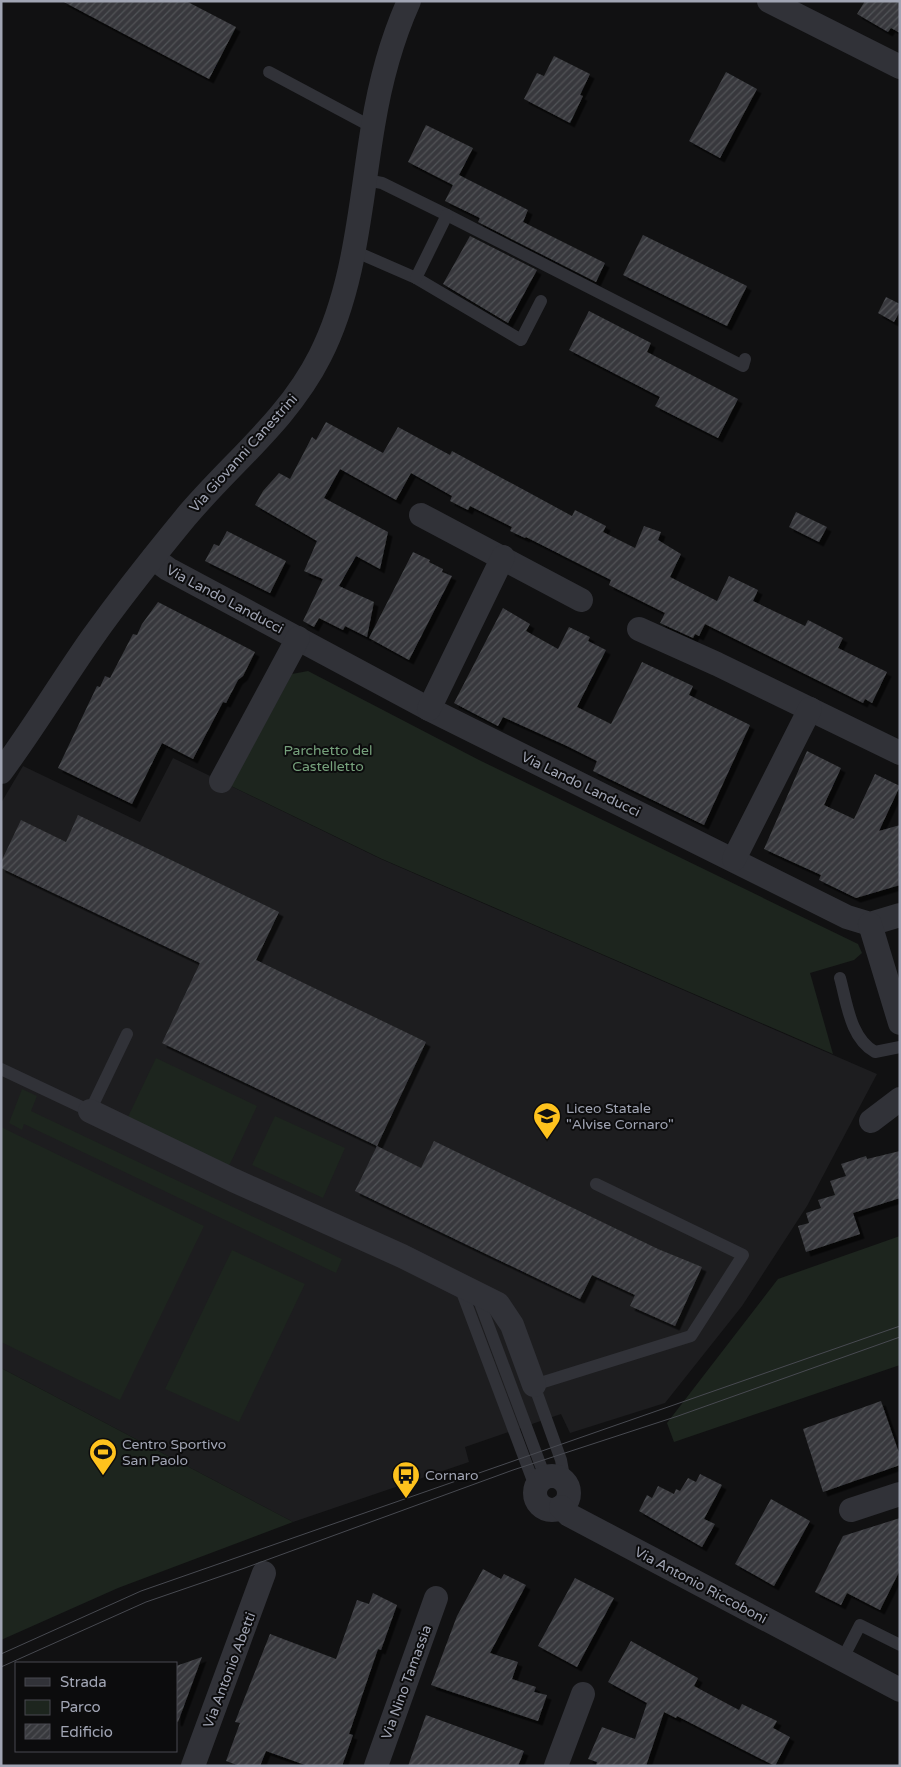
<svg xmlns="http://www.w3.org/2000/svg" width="901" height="1767" font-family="'Varela Round',sans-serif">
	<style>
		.built { fill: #1d1d1f }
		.green { fill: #1d251e }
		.building { fill: url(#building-hatch); filter: url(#shadow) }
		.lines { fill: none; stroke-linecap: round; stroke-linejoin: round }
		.lane { stroke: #313238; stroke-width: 12 }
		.street { stroke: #313238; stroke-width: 24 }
		.tram { stroke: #484a51; stroke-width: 1 }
		.labels { text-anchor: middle; stroke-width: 4; stroke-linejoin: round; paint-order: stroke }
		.street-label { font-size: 14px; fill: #a1a5b4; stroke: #0c0c0d }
		.park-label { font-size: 14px; fill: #76a17c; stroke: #0c0c0d }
		.poi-label { font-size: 14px; fill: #a1a5b4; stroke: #0c0c0d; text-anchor: start }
	</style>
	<defs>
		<pattern id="building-hatch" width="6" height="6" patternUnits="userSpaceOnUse" patternTransform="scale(1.25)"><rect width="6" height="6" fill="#38393d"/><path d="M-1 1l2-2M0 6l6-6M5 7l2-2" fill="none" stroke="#525357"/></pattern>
		<filter id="shadow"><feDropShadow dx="4.5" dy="4.5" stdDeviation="0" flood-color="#0009"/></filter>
	</defs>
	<rect width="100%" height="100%" fill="#111112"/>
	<polygon class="built" points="173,758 381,859 877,1074 807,1206 742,1306 665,1403 570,1433 561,1414 465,1447 469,1462 293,1522 1,1368 1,803 23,766 140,822"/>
	<g class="green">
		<polygon points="308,671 479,760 858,944 862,953 854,960 810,973 833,1054 382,859 231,786 292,674"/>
		<polygon points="156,1058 257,1106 229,1166 127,1119"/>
		<polygon points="22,1089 37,1096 31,1111 342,1259 336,1273 24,1124 22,1130 9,1123"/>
		<polygon points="275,1116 345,1148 323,1198 252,1165"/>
		<polygon points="1,1127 204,1226 120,1400 1,1342"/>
		<polygon points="900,1236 900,1365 674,1442 667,1423 778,1279"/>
		<polygon points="232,1250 305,1284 239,1422 165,1389"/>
		<polygon points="1,1368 293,1522 118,1588 1,1640"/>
	</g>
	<g class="building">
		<polygon points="62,1 186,1 236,27 209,79"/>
		<polygon points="865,1 900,1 900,33 891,28 888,32 857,14"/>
		<polygon points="554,56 590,74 580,95 583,96 570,123 524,99 537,73 544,76"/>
		<polygon points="726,72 757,89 720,158 689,141"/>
		<polygon points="426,125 473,148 459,175 528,210 523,222 605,263 596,282 478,222 480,218 445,201 453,185 408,162"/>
		<polygon points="643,235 747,286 727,326 623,275"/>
		<polygon points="470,236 537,270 508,323 443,284"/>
		<polygon points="886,297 900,304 900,311 894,322 878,313"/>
		<polygon points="589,311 651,343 647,352 738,399 718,438 655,406 660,397 569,350"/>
		<polygon points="326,422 383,453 398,427 450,455 452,451 572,516 575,510 606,526 603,532 635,548 644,526 661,532 658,540 681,554 670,577 717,601 729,576 758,590 753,601 805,626 808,620 843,638 838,648 887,672 872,703 865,699 863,703 705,624 699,636 695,634 693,638 660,623 665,613 609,585 611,580 526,537 525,538 510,531 512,527 470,506 468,510 450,501 452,496 411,473 396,500 340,469 324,498 388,532 380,569 356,556 339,586 374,602 367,637 345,626 343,630 319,618 314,627 303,621 323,579 304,571 317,541 255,505 263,491 279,473 290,479 312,437 316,440"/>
		<polygon points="796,512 827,527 819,542 789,527"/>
		<polygon points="227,531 286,561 270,593 205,561 214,544 219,546"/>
		<polygon points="413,552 430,560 429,562 443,569 442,572 452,576 409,660 369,638"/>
		<polygon points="158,602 255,652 243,676 238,680 226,703 223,702 193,759 162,743 132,804 58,768 97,686 100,687 105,676 110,678 133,634 137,635 142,624"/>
		<polygon points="503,608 530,624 526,631 558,649 569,627 590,637 588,641 606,650 577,707 611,724 642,662 693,686 689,695 750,725 704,825 593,771 597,761 567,746 503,717 498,726 454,703"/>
		<polygon points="807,751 841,768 824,805 854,819 875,774 900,786 879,831 900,825 900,885 856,898 819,880 821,875 764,849"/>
		<polygon points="78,815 279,912 256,960 426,1042 377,1146 162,1043 200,963 1,868 1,862 21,820 66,842"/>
		<polygon points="434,1141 658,1249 702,1267 675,1326 630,1306 635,1295 592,1275 580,1299 355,1191 377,1146 421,1168"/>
		<polygon points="900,1151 900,1198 853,1213 860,1234 806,1252 798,1226 809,1223 806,1213 821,1208 818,1200 835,1195 830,1181 846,1176 841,1164 866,1156 867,1159"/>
		<polygon points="881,1401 900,1456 900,1465 823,1492 803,1429"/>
		<polygon points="700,1474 722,1485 704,1519 715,1524 702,1547 639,1511 647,1495 652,1498 658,1486 674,1494 676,1489 680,1491 688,1478 696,1482"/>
		<polygon points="771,1499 810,1521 774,1586 735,1564"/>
		<polygon points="900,1518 900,1570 880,1610 847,1593 841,1605 815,1592 843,1536"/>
		<polygon points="483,1569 501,1579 504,1574 526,1585 490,1653 518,1662 512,1679 536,1687 534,1692 547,1695 538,1721 431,1685 457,1616"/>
		<polygon points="575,1578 614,1598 577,1667 538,1646"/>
		<polygon points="373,1593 397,1605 381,1650 378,1649 349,1734 353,1735 342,1766 308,1766 266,1751 260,1766 240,1766 226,1761 240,1723 235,1722 270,1634 336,1659 357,1600 369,1604"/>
		<polygon points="631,1641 698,1678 694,1686 739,1710 742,1704 777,1721 773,1728 790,1737 775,1766 677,1716 676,1718 664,1712 646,1766 596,1766 597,1762 588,1759 602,1727 635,1739 647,1703 608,1682"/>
		<polygon points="202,1657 178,1722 176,1721 176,1666"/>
		<polygon points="426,1715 524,1751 518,1766 408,1766"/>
	</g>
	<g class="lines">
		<g class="lane">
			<polyline points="269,72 372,127"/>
			<polyline points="366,180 382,183 447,215 743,366 745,359"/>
			<polyline points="354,251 416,278 521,340 541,301"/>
			<polyline points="416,278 447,215"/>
			<path d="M 840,978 C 847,1003 850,1038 875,1052 L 900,1047"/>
			<polyline points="1,1069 90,1111 127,1034"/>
			<polyline points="460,1287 536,1489"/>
			<polyline points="477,1295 545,1477"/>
			<polyline points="562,1479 563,1471 561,1460 534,1385 691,1336 743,1255 596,1184"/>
			<polyline points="842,1660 860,1625 900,1645"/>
		</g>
		<g class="street">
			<polyline points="769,1 900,67"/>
			<polyline points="421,515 581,600"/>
			<polyline points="153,558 168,569 429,709 847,917 870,924 900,915"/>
			<polyline points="639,629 717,664 900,753"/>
			<polyline points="429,709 503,557"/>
			<path d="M 1,772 C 33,729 61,682 92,638 C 121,597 153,557 185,518 C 230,464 288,420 320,356 C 356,285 360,203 373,126 C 380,83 391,41 409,1"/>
			<polyline points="221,781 298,638"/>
			<polyline points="734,859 810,709"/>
			<polyline points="870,924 900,1023"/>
			<polyline points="90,1111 233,1180 402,1256 498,1304 512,1325 534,1385"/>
			<polyline points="871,1121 900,1099"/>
			<circle cx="552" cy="1493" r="17"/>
			<polyline points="561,1507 569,1515 900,1690"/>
			<polyline points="851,1510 900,1494"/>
			<polyline points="193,1766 264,1573"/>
			<polyline points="376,1766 436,1598"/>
			<polyline points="556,1766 583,1694"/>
		</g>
		<g class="tram">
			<polyline points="1,1654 141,1591 900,1326"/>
			<polyline points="1,1667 146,1602 242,1569 513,1470 678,1416 900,1337"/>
		</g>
	</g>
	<defs>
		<g id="school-pin" transform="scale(1.4375)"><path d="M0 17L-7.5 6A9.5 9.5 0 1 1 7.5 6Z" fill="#fec21d" stroke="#0c0c0d"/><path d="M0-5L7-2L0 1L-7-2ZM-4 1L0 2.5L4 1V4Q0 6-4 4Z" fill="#111"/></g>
		<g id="stadium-pin" transform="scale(1.4375)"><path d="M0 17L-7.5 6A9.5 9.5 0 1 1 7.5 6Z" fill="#fec21d" stroke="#0c0c0d"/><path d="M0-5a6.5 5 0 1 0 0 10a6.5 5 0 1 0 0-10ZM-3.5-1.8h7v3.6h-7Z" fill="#111"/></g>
		<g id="bus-pin" transform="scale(1.4375)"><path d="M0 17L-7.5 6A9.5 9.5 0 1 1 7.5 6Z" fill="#fec21d" stroke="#0c0c0d"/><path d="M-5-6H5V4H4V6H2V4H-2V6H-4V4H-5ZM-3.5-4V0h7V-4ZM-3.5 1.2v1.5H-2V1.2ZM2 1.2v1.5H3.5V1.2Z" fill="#111"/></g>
	</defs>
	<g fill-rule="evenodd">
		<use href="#school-pin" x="547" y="1116"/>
		<use href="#stadium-pin" x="103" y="1452"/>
		<use href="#bus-pin" x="406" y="1475"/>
	</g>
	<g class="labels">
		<g class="street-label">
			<text transform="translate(243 453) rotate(-48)" y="5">Via Giovanni Canestrini</text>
			<text transform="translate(225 599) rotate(28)" y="5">Via Lando Landucci</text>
			<text transform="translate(581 784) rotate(26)" y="5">Via Lando Landucci</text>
			<text transform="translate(701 1585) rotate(28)" y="5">Via Antonio Riccoboni</text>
			<text transform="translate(229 1670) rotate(-69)" y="5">Via Antonio Abetti</text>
			<text transform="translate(406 1682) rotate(-70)" y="5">Via Nino Tamassia</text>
		</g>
		<g class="park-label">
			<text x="328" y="755">Parchetto del<tspan x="328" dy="16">Castelletto</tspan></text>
		</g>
		<g class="poi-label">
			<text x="566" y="1113">Liceo Statale<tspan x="566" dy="16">"Alvise Cornaro"</tspan></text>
			<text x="122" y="1449">Centro Sportivo<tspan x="122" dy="16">San Paolo</tspan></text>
			<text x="425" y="1480">Cornaro</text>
		</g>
	</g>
	<rect width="901" height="1767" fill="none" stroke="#a1a5b4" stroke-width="5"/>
	<rect x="15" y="1662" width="162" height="90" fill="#0c0c0d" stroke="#484950"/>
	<rect x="25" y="1678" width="25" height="8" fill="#313238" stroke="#484950"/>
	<text x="60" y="1687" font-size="15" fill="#a1a5b4">Strada</text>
	<rect x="25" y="1700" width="25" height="15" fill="#1d251e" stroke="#484950"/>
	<text x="60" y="1712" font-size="15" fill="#a1a5b4">Parco</text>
	<rect x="25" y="1724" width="25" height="15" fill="url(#building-hatch)" stroke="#484950"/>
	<text x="60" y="1737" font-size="15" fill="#a1a5b4">Edificio</text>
</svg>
